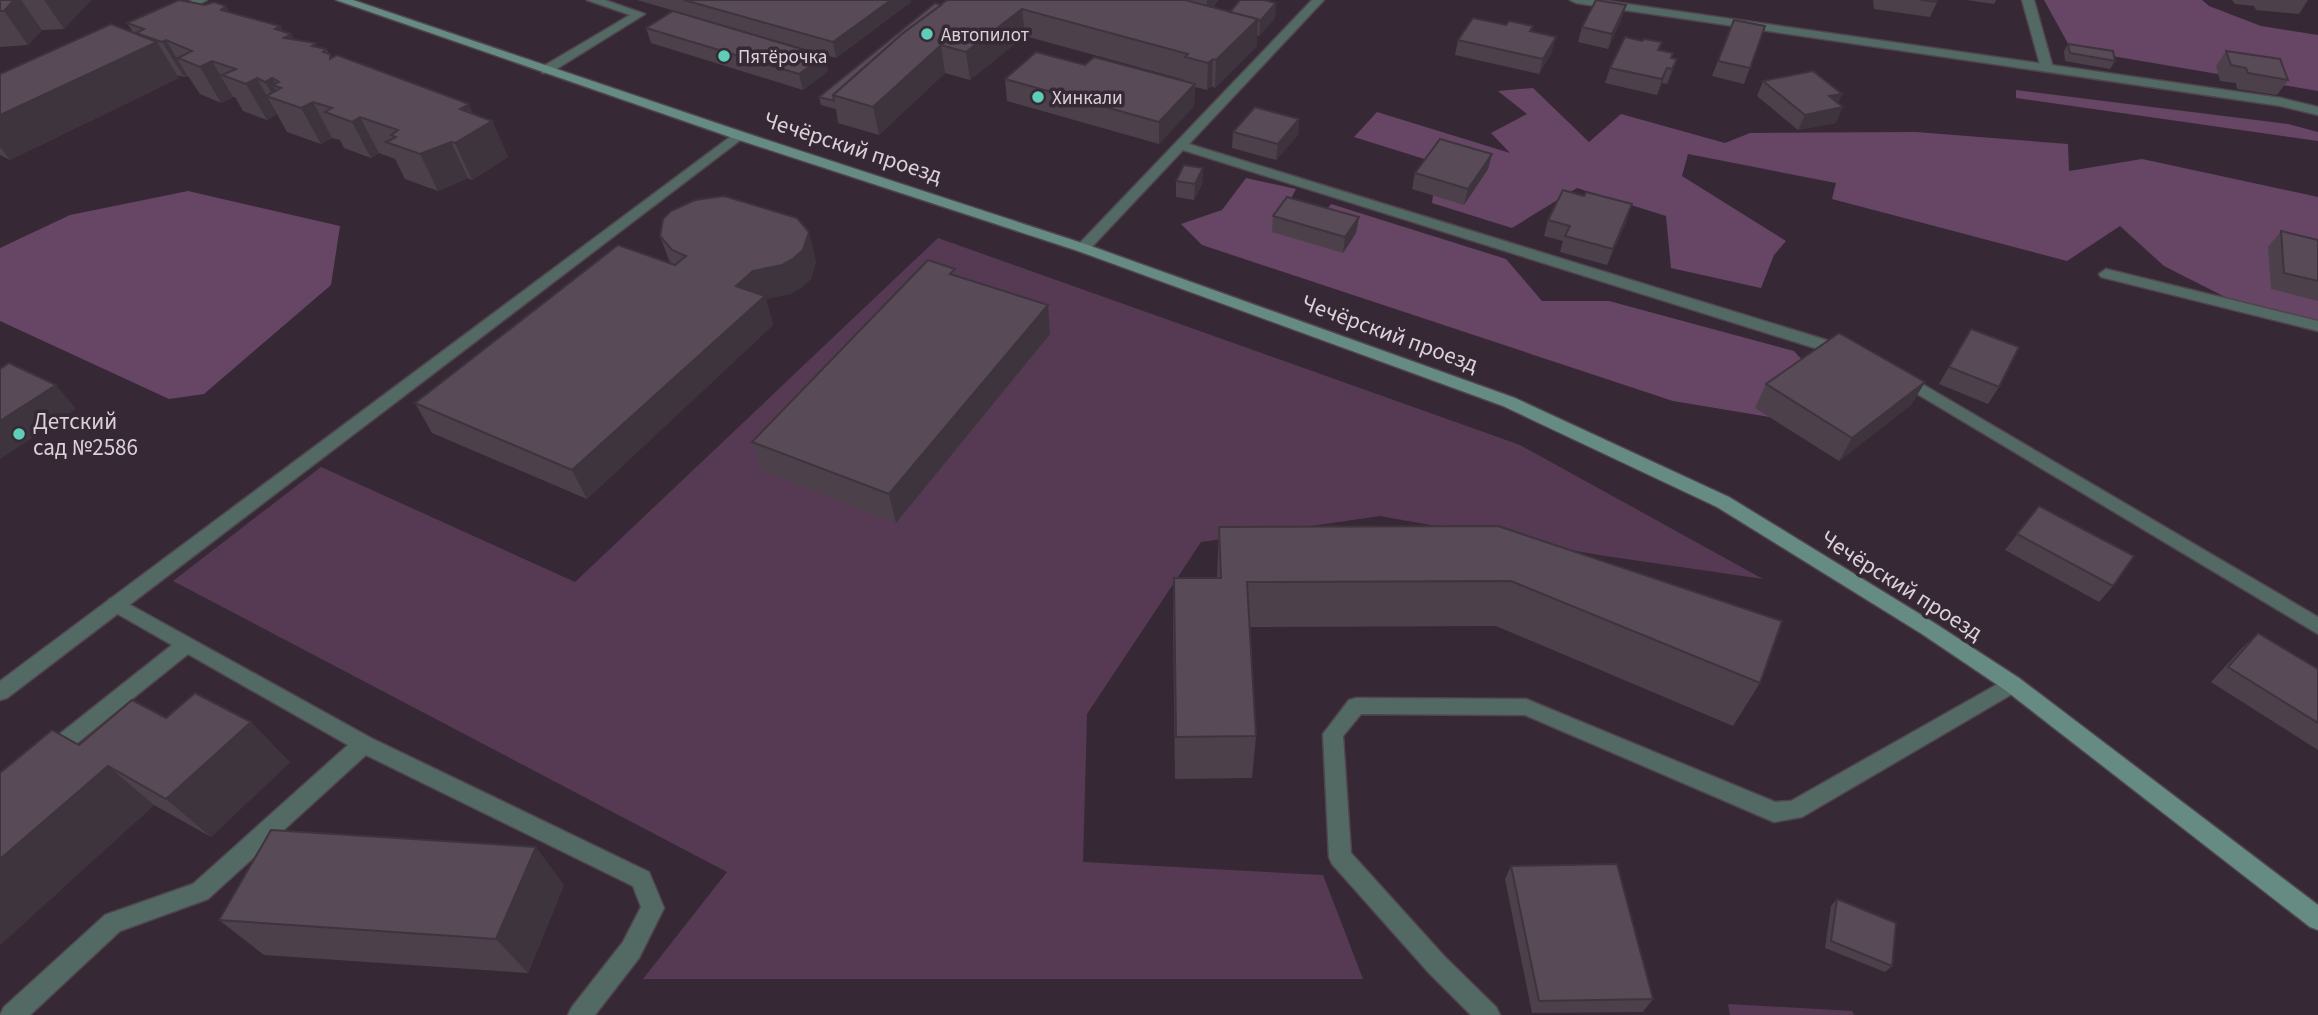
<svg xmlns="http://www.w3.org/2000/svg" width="2318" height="1015" font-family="'Source Sans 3',sans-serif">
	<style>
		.green { fill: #563a54 }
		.forest { fill: #674665 }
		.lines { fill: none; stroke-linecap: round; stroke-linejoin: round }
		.service-casing { stroke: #50444f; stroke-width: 3 }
		.minor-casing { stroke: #50444f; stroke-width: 3 }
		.secondary-casing { stroke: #50444f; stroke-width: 3 }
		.service { fill: #536a64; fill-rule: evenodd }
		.minor { fill: #536a64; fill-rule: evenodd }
		.secondary { fill: #668b82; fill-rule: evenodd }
		.wall { fill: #4c404b }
		.shaded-wall { fill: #3e343d }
		.building { fill: #584a57; stroke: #3e343d; stroke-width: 2 }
		.poi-dot { fill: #5eceb8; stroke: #362935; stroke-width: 2.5 }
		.labels { text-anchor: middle; stroke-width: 7; stroke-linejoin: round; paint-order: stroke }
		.far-poi-label { font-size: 19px; fill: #dad2d9; stroke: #362935; text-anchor: start }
		.street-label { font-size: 23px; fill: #dad2d9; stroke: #362935 }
		.poi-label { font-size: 23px; fill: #dad2d9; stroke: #362935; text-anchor: start }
	</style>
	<rect width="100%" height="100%" fill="#362935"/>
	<g class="green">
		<polygon points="938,238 1520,445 1763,579 1599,555 1380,516 1201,542 1087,714 1083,862 1323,875 1363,979 643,979 727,872 173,581 321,467 575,582"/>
		<polygon points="1728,1004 1852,1011 1854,1015 1730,1015"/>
	</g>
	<g class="forest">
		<polygon points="2044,0 2202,0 2209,6 2261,26 2318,35 2318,91 2071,49"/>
		<polygon points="1533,88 1589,142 1621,114 1725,143 1750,133 1916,132 2068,144 2069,171 2142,159 2318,197 2318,321 2231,300 2164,266 2120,226 2067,261 1832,199 1836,183 1688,154 1682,176 1786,241 1774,255 1761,288 1671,268 1666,216 1577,188 1512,228 1432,203 1437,163 1354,137 1377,112 1510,153 1491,133 1527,114 1498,91"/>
		<polygon points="2016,90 2288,124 2318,132 2318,141 2016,98"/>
		<polygon points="1246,178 1296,189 1288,204 1322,216 1331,204 1506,259 1542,301 1609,301 1794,351 1825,385 1788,420 1673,401 1202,245 1181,224 1222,210"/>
		<polygon points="188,191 340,226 331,285 204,394 169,399 0,321 0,248 70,215"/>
	</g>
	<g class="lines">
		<g class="service-casing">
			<g id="service">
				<polygon points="587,0 605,0 645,14 550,73 542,73 542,67 630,15"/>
				<polygon points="2022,0 2034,0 2053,68 2051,71 2041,68"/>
				<polygon points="2106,269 2318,321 2318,331 2101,277 2099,274"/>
				<polygon points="116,597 371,738 649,872 664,908 639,958 595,1015 568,1015 572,1007 623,942 641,907 633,886 366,755 208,899 120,931 30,1015 0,1015 4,1007 105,915 193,884 348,745 188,654 56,760 49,763 42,760 39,754 42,748 172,645 109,609 107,604 109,599"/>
				<polygon points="2012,676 2019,678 2022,684 2019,690 1802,817 1774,822 1525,715 1361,714 1343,736 1351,853 1445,957 1496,1007 1500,1015 1471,1015 1429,973 1332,864 1329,857 1323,734 1349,700 1356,698 1526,699 1775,802 1791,801"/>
			</g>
		</g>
		<g class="minor-casing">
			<g id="minor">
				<polygon points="192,0 207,0 177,16 167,14"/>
				<polygon points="1312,0 1324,0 1189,144 1849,347 1851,351 1849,355 1837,355 1183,150 1088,251 1078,251 1078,245"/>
				<polygon points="1570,0 1599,0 2281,98 2318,107 2318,115 2281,106 1576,3"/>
				<polygon points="738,131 743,132 743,138 7,698 0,700 0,681"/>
				<polygon points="1900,371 2318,617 2318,634 1894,380 1892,376 1894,372"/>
			</g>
		</g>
		<g class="secondary-casing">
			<polygon id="secondary" points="336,0 353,0 743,132 1088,245 1515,398 1729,497 1936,624 2019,678 2318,905 2318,930 2310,927 2005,690 1922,634 1717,507 1503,406 1078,251 733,138"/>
		</g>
		<use href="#service" class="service"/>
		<use href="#minor" class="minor"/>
		<use href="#secondary" class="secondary"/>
	</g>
	<g class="wall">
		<polygon points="0,0 91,0 64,29 42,30 28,45 0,47"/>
		<polygon points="637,0 910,0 911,2 836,58"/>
		<polygon points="947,0 1219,0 1213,7 1230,12 1276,3 1275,18 1259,36 1257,35 1257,46 1215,88 1212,86 1207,90 1195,87 1194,106 1159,144 1007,101 1005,79 1085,65 1185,80 1025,36 970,80 945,73 879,135 838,123 836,109 821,105 819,97"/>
		<polygon points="1873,0 1936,0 1937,2 1930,17 1874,9"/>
		<polygon points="1966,0 1996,0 1994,4"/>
		<polygon points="2232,0 2308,0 2299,14 2256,10 2254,6 2235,4"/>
		<polygon points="230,12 280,26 283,32 291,34 294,39 326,49 332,58 492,121 508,157 472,180 468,178 438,191 405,179 395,159 379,153 371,158 344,148 340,140 332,138 321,144 287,132 277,114 267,120 243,111 235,97 233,97 221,103 200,94 188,76 184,77 177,75 179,78 10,160 0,155 0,74 134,34 127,23"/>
		<polygon points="1621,20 1608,49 1578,42 1582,27"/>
		<polygon points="1765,26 1744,84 1712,76 1718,61"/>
		<polygon points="646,28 828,71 803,90 651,43"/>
		<polygon points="1532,31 1552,52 1539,74 1455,55 1458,40"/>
		<polygon points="2068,44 2115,61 2110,69 2065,61 2064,51"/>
		<polygon points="1659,50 1672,58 1677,59 1667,84 1662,83 1657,95 1605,83 1610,68"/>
		<polygon points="2226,51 2288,80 2277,95 2237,89 2236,83 2220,81 2216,66"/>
		<polygon points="1763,81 1842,94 1838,103 1836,123 1798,130 1757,96"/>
		<polygon points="1299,119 1298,135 1276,160 1232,148 1233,132"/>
		<polygon points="1492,154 1488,169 1464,205 1412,189 1415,173"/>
		<polygon points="1203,168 1202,184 1194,200 1176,197 1176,181"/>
		<polygon points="1273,216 1359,217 1356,233 1343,253 1272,232"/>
		<polygon points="1548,220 1627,220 1607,265 1560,252 1563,241 1544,236"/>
		<polygon points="2281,231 2318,240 2318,301 2271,289 2268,247"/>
		<polygon points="660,236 816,261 811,279 802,287 790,294 766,299 773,325 587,499 432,433 415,403 670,263"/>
		<polygon points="956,276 1048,305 1050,334 896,523 762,471 752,442"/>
		<polygon points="1971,329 1999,387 1988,404 1939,384"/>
		<polygon points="1925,382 1911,405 1839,461 1755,408 1766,384"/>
		<polygon points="2039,506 2113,586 2099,602 2005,550"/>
		<polygon points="1498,526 1760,683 1733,726 1496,626 1250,627 1256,736 1252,778 1175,779 1173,623 1174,578 1217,578 1219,527"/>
		<polygon points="2258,633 2318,669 2318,750 2211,682 2241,649"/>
		<polygon points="166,718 290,762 211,837 154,805 0,945 0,773 79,745"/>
		<polygon points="1511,866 1653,999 1643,1012 1532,1013 1505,879"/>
		<polygon points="564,885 528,973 264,955 219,920"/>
		<polygon points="1837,899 1892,966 1885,972 1825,948 1831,906"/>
	</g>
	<g class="shaded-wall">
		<polygon points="14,0 21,0 42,30 28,45 4,11"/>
		<polygon points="44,0 91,0 64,29"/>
		<polygon points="891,0 910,0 911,2 836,58 833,42"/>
		<polygon points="1207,0 1219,0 1206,14"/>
		<polygon points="1276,3 1275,18 1259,36 1260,21"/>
		<polygon points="1626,5 1621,20 1608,49 1612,34"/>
		<polygon points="226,6 246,41 221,10"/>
		<polygon points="1022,9 1025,36 970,80 966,52"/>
		<polygon points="1258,19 1257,46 1215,88 1216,60"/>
		<polygon points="280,26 286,37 291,34 310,69 275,29"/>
		<polygon points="1556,37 1552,52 1539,74 1543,59"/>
		<polygon points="166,40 187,75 184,77 162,42"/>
		<polygon points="157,42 179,78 10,160 0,147 0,115"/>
		<polygon points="941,45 945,73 879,135 873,107"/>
		<polygon points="825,56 828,71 803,90 799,74"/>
		<polygon points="1213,59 1212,86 1207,90 1208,63"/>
		<polygon points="1677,59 1672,74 1667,84 1672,69"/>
		<polygon points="212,61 233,97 221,103 200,67"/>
		<polygon points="1667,68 1662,83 1657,95 1662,79"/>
		<polygon points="257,78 277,114 267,120 246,84"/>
		<polygon points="272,78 277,86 273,85 282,102 275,99 265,82"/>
		<polygon points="1195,84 1194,106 1159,144 1159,122"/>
		<polygon points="1842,94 1836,109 1843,107 1836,123 1798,130 1805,115 1829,96"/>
		<polygon points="313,102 332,138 321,144 301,108"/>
		<polygon points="469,104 479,129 492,121 508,157 472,180 455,143 460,109"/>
		<polygon points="360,117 379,153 371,158 352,122"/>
		<polygon points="1299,119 1298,135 1276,160 1278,144"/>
		<polygon points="451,142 468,178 438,191 420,154"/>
		<polygon points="1492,154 1488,169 1464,205 1468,189"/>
		<polygon points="1203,168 1202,184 1194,200 1195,184"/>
		<polygon points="1632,204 1627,220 1607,265 1613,249"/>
		<polygon points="1359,217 1356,233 1343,253 1345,237"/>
		<polygon points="809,232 816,261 811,279 802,287 790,294 766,299 773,325 587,499 572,470 736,286 753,271"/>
		<polygon points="1048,305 1050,334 896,523 889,494"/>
		<polygon points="1925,382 1911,405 1839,461 1852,438"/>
		<polygon points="56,385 76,409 0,459 0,421"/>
		<polygon points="251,722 290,762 211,837 166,799"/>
		<polygon points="108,766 154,805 0,945 0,859"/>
		<polygon points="536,847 564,885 528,973 496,939"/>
	</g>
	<g class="building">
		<polygon points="0,0 14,0 4,11 0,11"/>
		<polygon points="179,0 205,5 214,2 226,6 221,10 280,26 275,29 291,34 284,38 316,43 312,46 326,49 323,52 330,54 330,59 337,55 469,104 460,109 492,121 455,143 451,142 420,154 386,142 396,137 391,135 398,130 360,117 352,122 325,112 332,108 313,102 301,108 266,96 281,88 273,85 279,82 272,78 265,82 257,78 246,84 222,75 236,69 212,61 200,67 178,58 192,51 166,40 162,42 136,33 144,29 127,23"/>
		<polygon points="684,0 891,0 833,42"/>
		<polygon points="947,0 1185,0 1258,19 1216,60 1213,59 1208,63 1185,57 1188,54 1022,9 966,52 941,45 873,107 833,95 903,33"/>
		<polygon points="1240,0 1264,0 1276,3 1260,21 1257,20 1258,19 1230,12"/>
		<polygon points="1596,0 1626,5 1612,34 1582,27"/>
		<polygon points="1921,0 1936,0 1937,2"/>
		<polygon points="935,3 941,5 903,33 833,95 834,101 819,97"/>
		<polygon points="673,11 825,56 799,74 646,28"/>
		<polygon points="1473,18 1506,25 1509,21 1533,26 1530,31 1556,37 1543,59 1458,40"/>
		<polygon points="1734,20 1765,26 1750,68 1718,61"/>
		<polygon points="111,24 157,42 0,115 0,74"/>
		<polygon points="1625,37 1642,41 1644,39 1662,42 1658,50 1673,53 1671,58 1677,59 1672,69 1667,68 1662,79 1610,68"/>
		<polygon points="2068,44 2113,51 2115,61 2070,53"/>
		<polygon points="2226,51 2280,59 2288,80 2248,73 2246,68 2231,65"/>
		<polygon points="1036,52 1085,65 1094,57 1195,84 1159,122 1005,79"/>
		<polygon points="1813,71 1842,94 1829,96 1843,107 1805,115 1763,81"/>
		<polygon points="1255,107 1299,119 1278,144 1233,132"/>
		<polygon points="1440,139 1492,154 1468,189 1415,173"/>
		<polygon points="1184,165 1203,168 1195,184 1176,181"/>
		<polygon points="1563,190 1584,196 1586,192 1632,204 1613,249 1565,236 1570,226 1548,220"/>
		<polygon points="724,196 797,218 809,232 803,250 794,258 782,265 753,271 736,286 765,296 572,470 415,403 618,245 675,265 686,256 672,250 660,236 663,219 671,211 695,200"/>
		<polygon points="1287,197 1359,217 1345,237 1273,216"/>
		<polygon points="2281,231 2318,240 2318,281 2284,273"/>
		<polygon points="928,260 955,269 950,274 1048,305 889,494 752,442"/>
		<polygon points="1971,329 2019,347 1999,387 1949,367"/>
		<polygon points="1839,333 1925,382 1852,438 1766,384"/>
		<polygon points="9,363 56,385 0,421 0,369"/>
		<polygon points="2039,506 2134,556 2113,586 2017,534"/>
		<polygon points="1498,526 1782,621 1760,683 1511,581 1247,582 1256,736 1176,737 1174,578 1221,578 1219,527"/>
		<polygon points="2258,633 2318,669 2318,723 2228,667"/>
		<polygon points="195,693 251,722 166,799 108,766 0,859 0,773 52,730 79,745 132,700 166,718"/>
		<polygon points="271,830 536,847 496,939 219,920"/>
		<polygon points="1617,864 1653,999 1539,1001 1511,866"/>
		<polygon points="1837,899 1896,923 1892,966 1831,941"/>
	</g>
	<g class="poi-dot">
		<circle cx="927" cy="34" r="7"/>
		<circle cx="724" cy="56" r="7"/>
		<circle cx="1038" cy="97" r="7"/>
		<circle cx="19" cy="434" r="7"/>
	</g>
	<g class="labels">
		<g class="far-poi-label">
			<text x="941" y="41">Автопилот</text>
			<text x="738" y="63">Пятёрочка</text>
			<text x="1052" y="104">Хинкали</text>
		</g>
		<g class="street-label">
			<text transform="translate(853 147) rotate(18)" y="8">Чечёрский проезд</text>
			<text transform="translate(1390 333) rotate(20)" y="8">Чечёрский проезд</text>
			<text transform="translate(1902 585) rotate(32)" y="8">Чечёрский проезд</text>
		</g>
		<g class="poi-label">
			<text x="33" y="429">Детский<tspan x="33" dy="26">сад №2586</tspan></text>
		</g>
	</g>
</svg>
